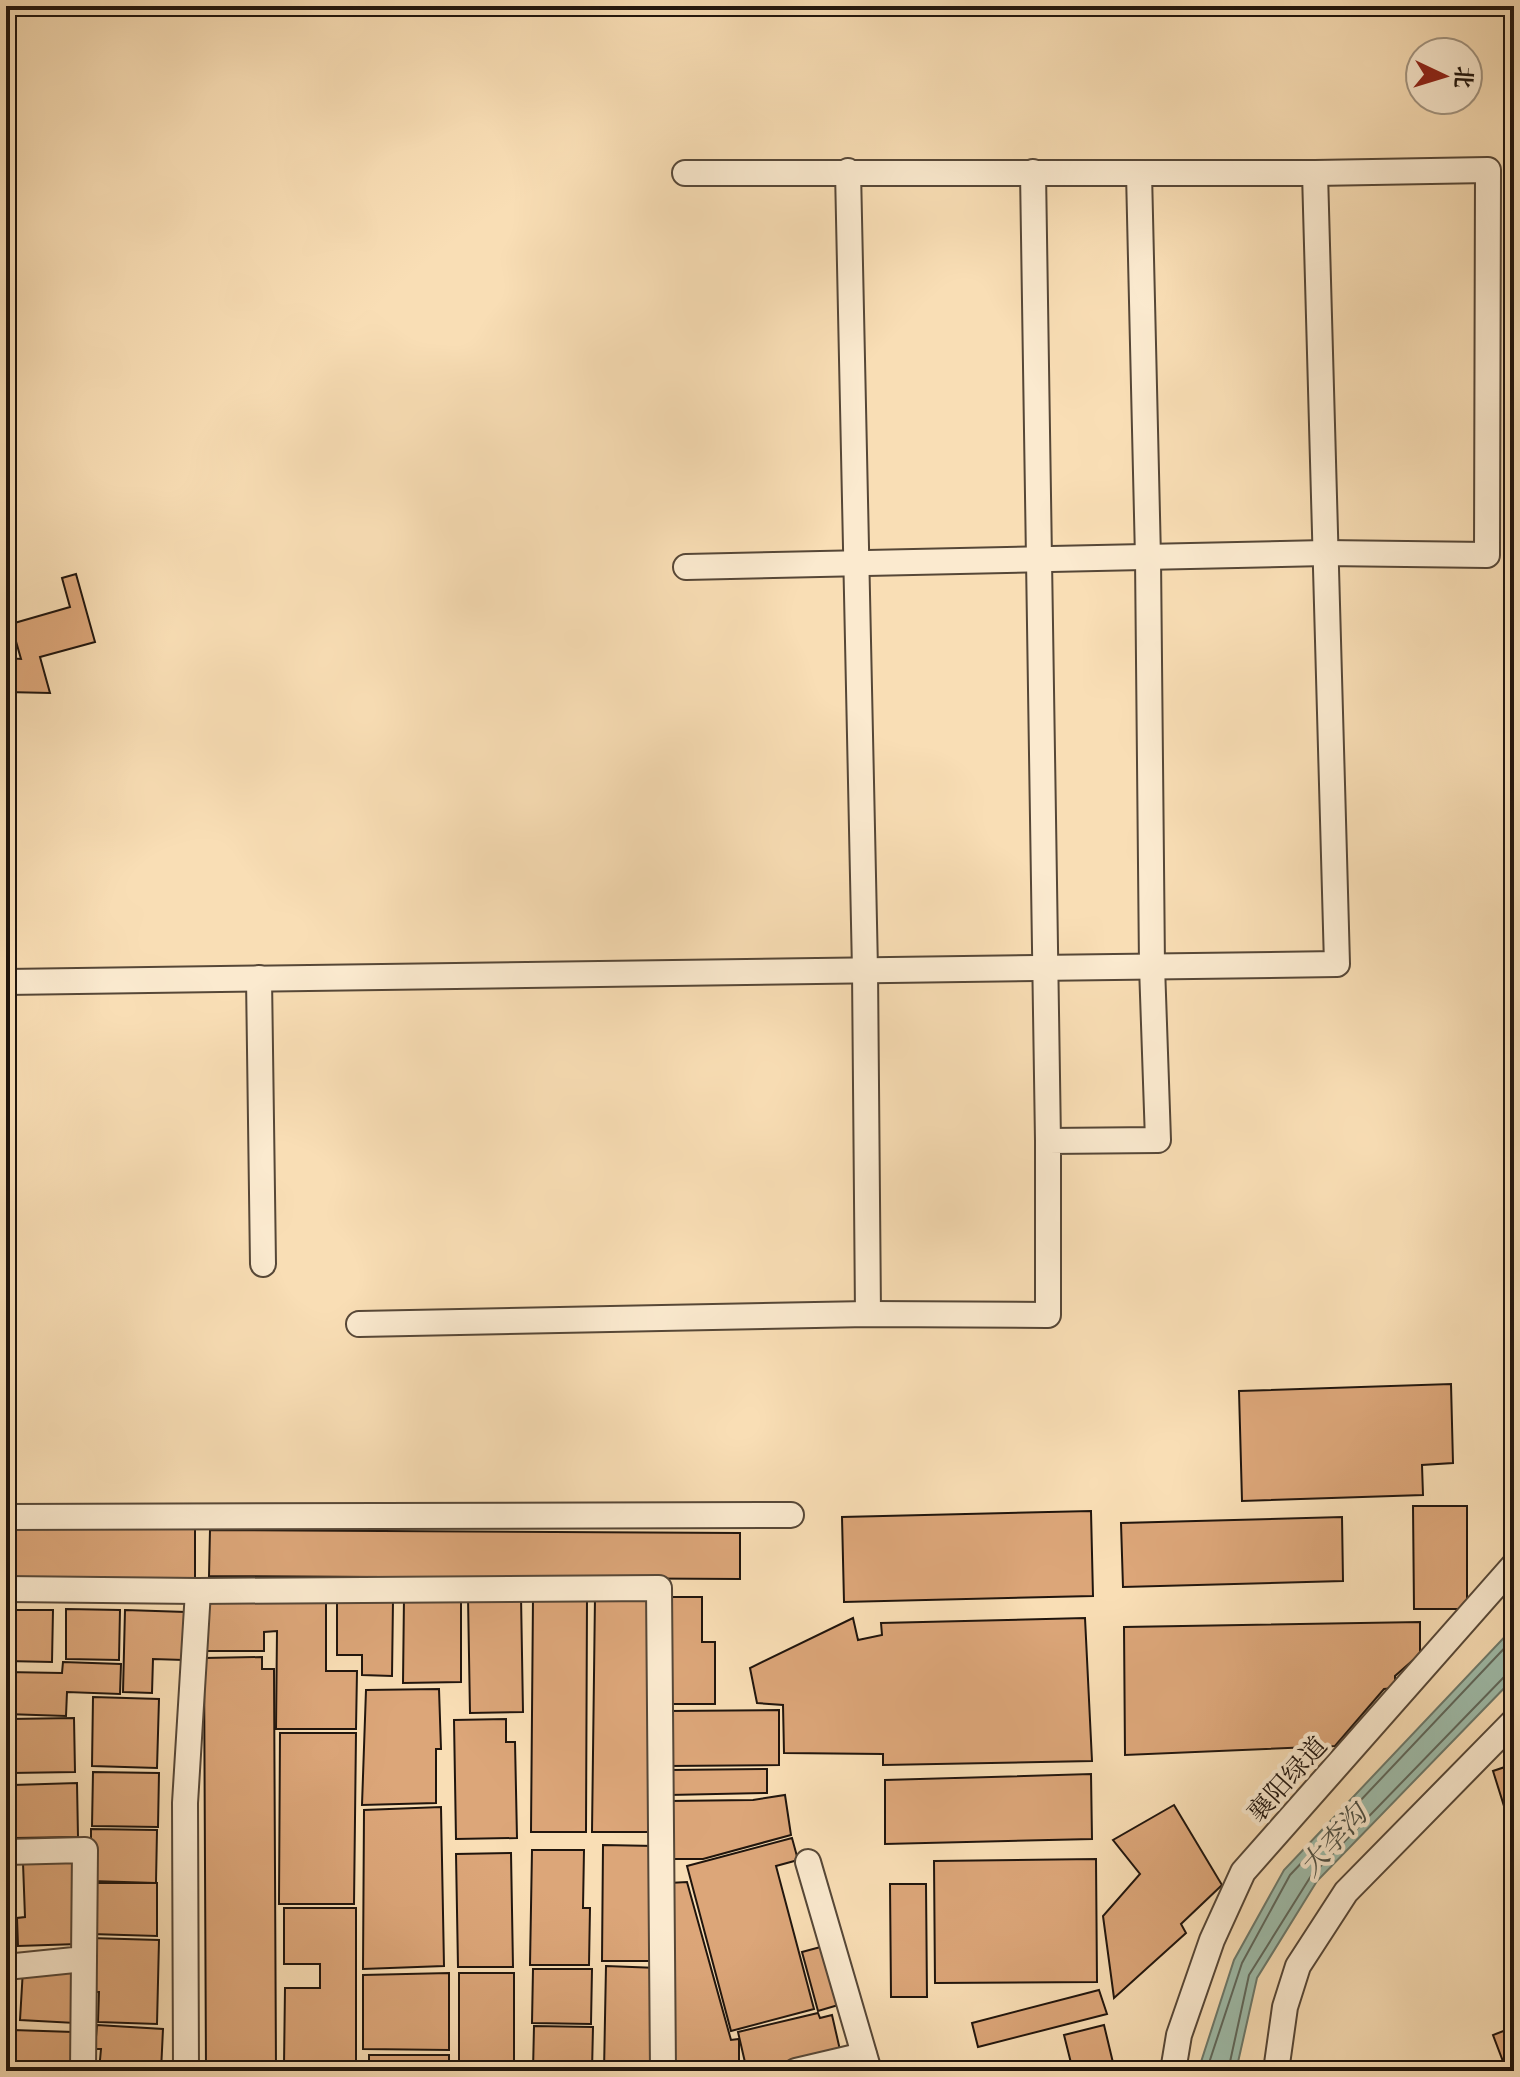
<svg xmlns="http://www.w3.org/2000/svg" width="1520" height="2077" font-family="'Gentium Book Plus','Noto Serif SC',serif">
	<style>
		.water { fill: #9ebcaa; stroke: #6c796b; stroke-width: 2 }
		.lines { fill: none; stroke-linecap: round; stroke-linejoin: round }
		.shore { stroke: #5f685c; stroke-width: 2 }
		.building { fill: #dca679; stroke: #20150d; stroke-width: 2 }
		.minor-casing { stroke: #564737; stroke-width: 28 }
		.minor { stroke: #fbeacf; stroke-width: 24 }
		.labels { text-anchor: middle; stroke-width: 8; stroke-linejoin: round; paint-order: stroke }
		.street-label { font-size: 26px; fill: #20150d; stroke: #fbeacf }
		.water-label { font-size: 28px; font-style: italic; fill: #4c4f44; stroke: #fbeacf }
	</style>
	<rect width="100%" height="100%" fill="#f9deb5"/>
	<filter id="stains"><feTurbulence type="fractalNoise" baseFrequency=".0025" numOctaves="4"/><feColorMatrix values="0 0 0 0 .2 0 0 0 0 .09 0 0 0 0 .02 0 0 0 .5 -.17"/></filter>
	<radialGradient id="worn" r=".72"><stop offset=".6" stop-color="#630" stop-opacity="0"/><stop offset="1" stop-color="#630" stop-opacity=".3"/></radialGradient>
	<polygon class="water" points="1514,1627 1514,1678 1317,1881 1257,1978 1236,2071 1201,2071 1201,2062 1234,1960 1284,1870"/>
	<g class="lines">
		<g class="shore">
			<polyline points="1209,2071 1209,2063 1242,1963 1290,1875 1514,1638"/>
			<polyline points="1228,2071 1249,1975 1311,1876 1505,1676 1514,1673"/>
		</g>
	</g>
	<g class="building">
		<polygon points="76,574 95,642 40,657 50,693 6,692 6,658 21,659 11,624 70,607 62,578"/>
		<polygon points="1451,1384 1453,1463 1422,1465 1423,1495 1242,1501 1239,1391"/>
		<polygon points="1413,1506 1467,1506 1467,1609 1414,1609"/>
		<polygon points="1091,1511 1093,1596 844,1602 842,1517"/>
		<polygon points="1342,1517 1343,1581 1123,1587 1121,1523"/>
		<polygon points="6,1528 195,1528 195,1583 6,1581"/>
		<polygon points="210,1530 740,1533 740,1579 209,1576"/>
		<polygon points="521,1596 523,1712 470,1713 468,1597"/>
		<polygon points="404,1597 461,1597 461,1682 403,1683"/>
		<polygon points="533,1597 587,1597 586,1832 531,1832"/>
		<polygon points="595,1597 651,1599 654,1832 592,1832"/>
		<polygon points="667,1597 702,1597 702,1642 715,1642 715,1704 668,1704"/>
		<polygon points="207,1599 326,1600 326,1671 357,1671 356,1729 276,1729 277,1631 264,1632 264,1651 206,1651"/>
		<polygon points="337,1599 393,1600 392,1676 362,1675 362,1655 337,1655"/>
		<polygon points="66,1609 120,1610 119,1660 66,1659"/>
		<polygon points="6,1610 53,1610 52,1662 6,1661"/>
		<polygon points="125,1610 186,1612 184,1660 153,1659 152,1693 123,1692"/>
		<polygon points="853,1618 858,1640 882,1635 881,1623 1085,1618 1092,1761 883,1765 883,1754 784,1753 783,1705 757,1703 750,1668"/>
		<polygon points="1420,1622 1420,1654 1395,1676 1395,1688 1384,1689 1335,1746 1125,1755 1124,1627"/>
		<polygon points="262,1657 262,1669 274,1669 276,2071 206,2071 204,1658"/>
		<polygon points="63,1662 121,1664 120,1694 67,1692 66,1716 6,1714 6,1672 62,1673"/>
		<polygon points="439,1689 441,1749 436,1749 436,1803 362,1805 366,1690"/>
		<polygon points="93,1697 159,1699 157,1768 92,1766"/>
		<polygon points="779,1710 779,1765 667,1766 667,1711"/>
		<polygon points="74,1718 75,1772 11,1773 10,1719"/>
		<polygon points="506,1719 506,1742 515,1742 517,1838 456,1839 454,1720"/>
		<polygon points="280,1733 356,1733 354,1904 279,1904"/>
		<polygon points="1514,1764 1514,1838 1493,1771"/>
		<polygon points="767,1769 767,1793 669,1795 669,1770"/>
		<polygon points="93,1772 159,1773 158,1827 92,1826"/>
		<polygon points="1091,1774 1092,1839 885,1844 885,1780"/>
		<polygon points="77,1783 78,1837 15,1838 13,1785"/>
		<polygon points="785,1795 791,1835 703,1859 668,1859 668,1801 753,1800"/>
		<polygon points="1174,1805 1222,1885 1181,1924 1186,1933 1114,1998 1103,1916 1140,1874 1113,1840"/>
		<polygon points="441,1807 444,1966 363,1969 364,1810"/>
		<polygon points="91,1829 157,1830 156,1883 91,1881"/>
		<polygon points="792,1838 798,1860 776,1866 814,2009 731,2031 687,1866"/>
		<polygon points="603,1845 655,1846 656,1961 602,1961"/>
		<polygon points="532,1850 584,1850 583,1908 590,1908 589,1965 530,1965"/>
		<polygon points="511,1853 513,1967 458,1967 456,1854"/>
		<polygon points="1096,1859 1097,1982 935,1983 934,1861"/>
		<polygon points="76,1861 78,1944 18,1946 17,1918 25,1917 23,1863"/>
		<polygon points="687,1882 731,2040 739,2039 739,2071 671,2071 669,1883"/>
		<polygon points="92,1883 157,1883 157,1936 91,1934"/>
		<polygon points="890,1884 926,1884 927,1997 891,1997"/>
		<polygon points="284,1908 356,1908 356,2065 284,2065 285,1988 320,1988 320,1964 284,1964"/>
		<polygon points="90,1938 159,1940 157,2024 98,2022 99,1992 88,1992"/>
		<polygon points="828,1945 845,2003 818,2011 802,1952"/>
		<polygon points="606,1966 658,1968 656,2071 604,2071"/>
		<polygon points="23,1969 78,1972 75,2023 20,2020"/>
		<polygon points="533,1969 592,1969 591,2024 532,2023"/>
		<polygon points="449,1973 449,2050 363,2049 363,1975"/>
		<rect x="459" y="1973" width="55" height="98"/>
		<polygon points="1099,1990 1107,2014 978,2047 972,2023"/>
		<polygon points="818,2013 820,2018 832,2015 840,2050 747,2071 738,2032"/>
		<polygon points="97,2025 163,2029 161,2071 99,2071 101,2049 95,2049"/>
		<polygon points="1104,2025 1115,2071 1073,2071 1064,2035"/>
		<polygon points="534,2026 593,2027 592,2071 533,2071"/>
		<polygon points="1514,2027 1514,2061 1504,2064 1493,2035"/>
		<polygon points="13,2030 73,2032 73,2071 6,2071 6,2041 13,2041"/>
		<rect x="369" y="2055" width="80" height="16"/>
	</g>
	<g class="lines">
		<g class="minor-casing">
			<g id="minor">
				<polyline points="848,171 865,970 868,1314"/>
				<polyline points="1033,172 1048,1141"/>
				<polyline points="686,567 1325,553 1487,555 1488,170 1315,173"/>
				<polyline points="259,978 263,1264"/>
				<polyline points="6,982 1337,964 1315,173 685,173"/>
				<polyline points="359,1324 868,1314 1048,1315 1048,1141 1158,1140 1152,966 1148,558 1139,173"/>
				<polyline points="6,1517 791,1515"/>
				<polyline points="6,1589 198,1591 659,1588 663,2071"/>
				<polyline points="6,1852 85,1850 84,1959 6,1967"/>
				<polyline points="808,1862 869,2071"/>
				<polyline points="83,2071 84,1959"/>
				<polyline points="186,2071 185,1803 198,1591"/>
				<polyline points="796,2071 864,2055"/>
				<polyline points="1173,2071 1179,2035 1212,1940 1243,1872 1514,1565"/>
				<polyline points="1276,2071 1285,2007 1298,1966 1346,1892 1514,1721"/>
			</g>
		</g>
		<use href="#minor" class="minor"/>
	</g>
	<g class="labels">
		<g class="street-label">
			<text transform="translate(1287 1779) rotate(-48)" y="9">襄阳绿道</text>
		</g>
		<g class="water-label">
			<text transform="translate(1333 1840) rotate(-48)" y="10">大李沟</text>
		</g>
	</g>
	<rect width="1520" height="2077" fill="none" stroke="#f9deb5" stroke-width="32"/>
	<rect x="8" y="8" width="1504" height="2061" fill="none" stroke="#20150d" stroke-width="4"/>
	<rect x="16" y="16" width="1488" height="2045" fill="none" stroke="#20150d" stroke-width="2"/>
	<g transform="translate(1444 76) rotate(94)"><circle r="38" fill="#fbeacf" stroke="#a39581" stroke-width="2"/>
	<path d="M0-6L14 30L0 20L-14 30Z" fill="#8f2418"/>
	<text y="-12" font-size="22" font-weight="bold" text-anchor="middle" fill="#20150d">北</text>
	</g>
	<rect width="100%" height="100%" filter="url(#stains)"/>
	<rect width="100%" height="100%" fill="url(#worn)"/>
</svg>
